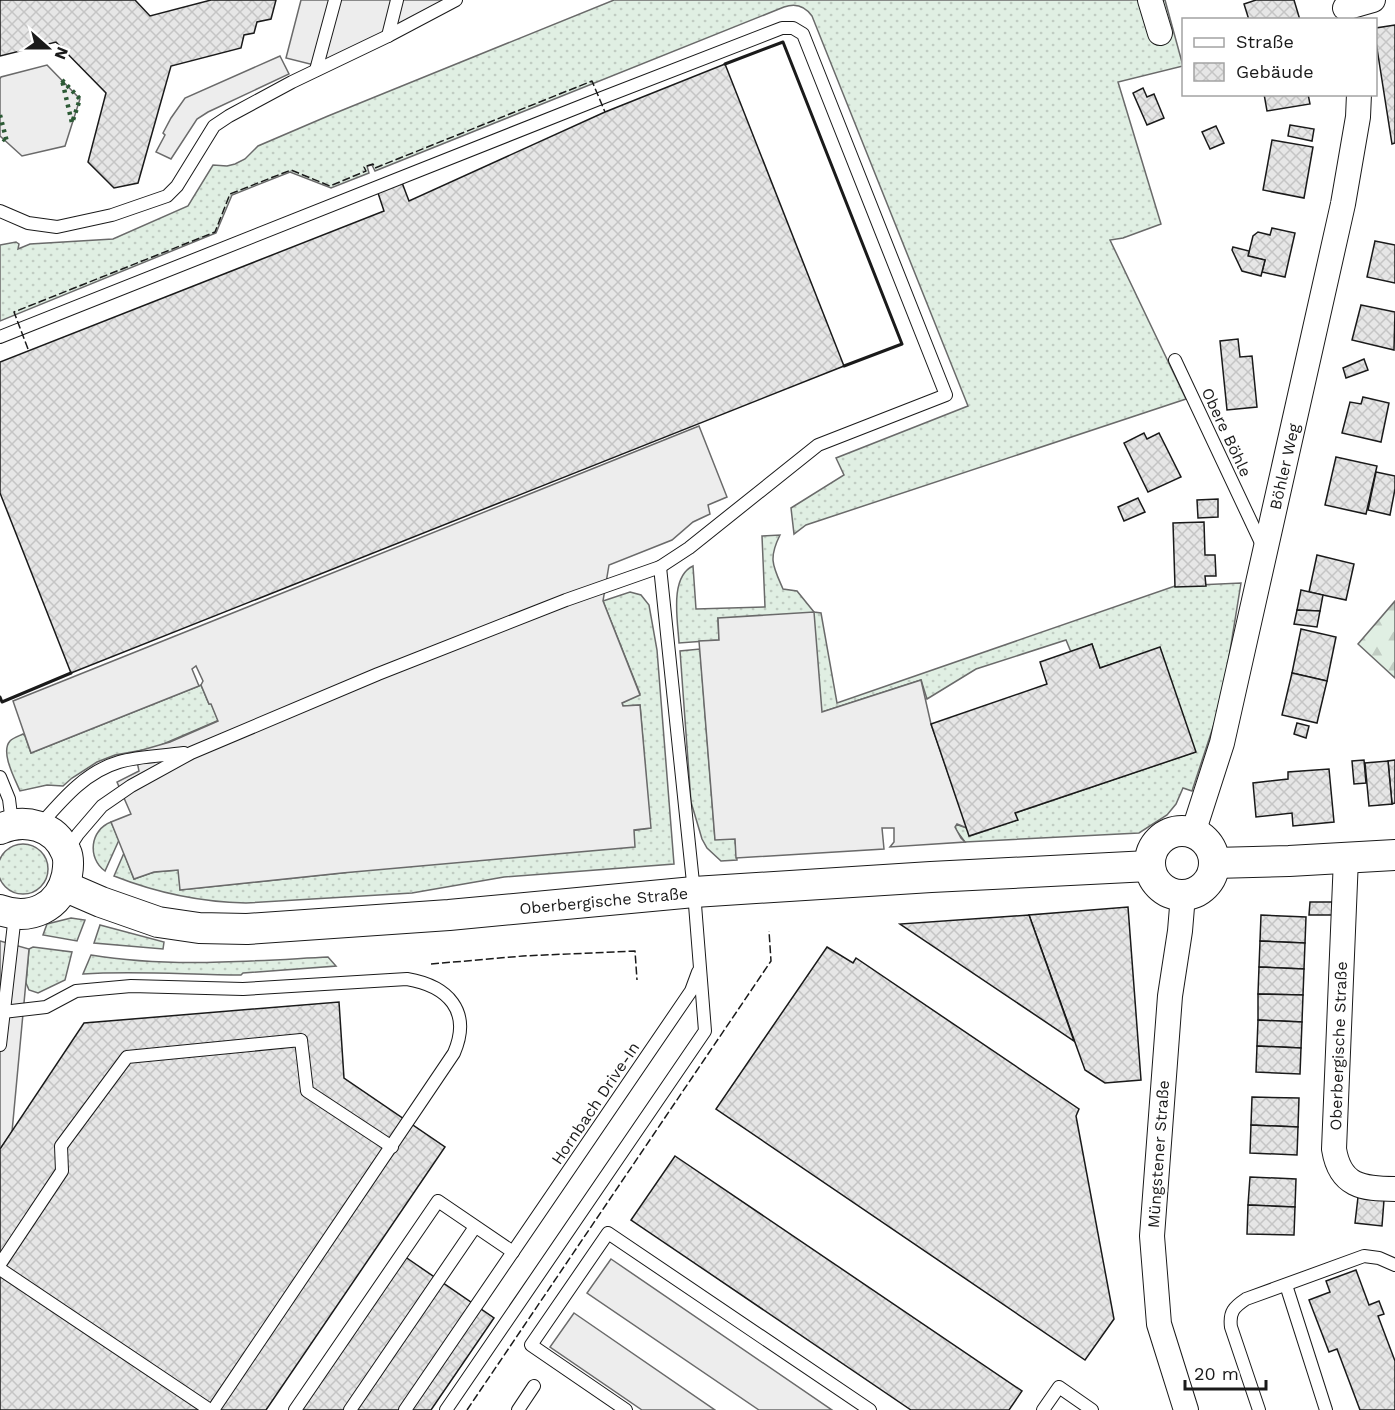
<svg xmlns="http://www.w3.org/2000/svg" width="1395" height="1410" font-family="'Work Sans',sans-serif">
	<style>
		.grass { fill: url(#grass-dots); stroke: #6a6a6a; stroke-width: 1.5 }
		.forest { fill: url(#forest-firs); stroke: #6a6a6a; stroke-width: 1.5 }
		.parking { fill: #ededed; stroke: #6a6a6a; stroke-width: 1.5 }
		.building { fill: url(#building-cross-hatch); stroke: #1a1a1a; stroke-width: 1.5 }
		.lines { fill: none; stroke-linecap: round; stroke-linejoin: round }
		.service-casing { stroke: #1a1a1a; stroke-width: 14 }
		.minor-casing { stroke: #1a1a1a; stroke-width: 26 }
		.tertiary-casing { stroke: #1a1a1a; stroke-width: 32 }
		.service { stroke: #fff; stroke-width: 12 }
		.minor { stroke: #fff; stroke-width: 24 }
		.tertiary { stroke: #fff; stroke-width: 30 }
		.hedge { stroke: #2b5a34; stroke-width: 4.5; stroke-dasharray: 3 4.5; stroke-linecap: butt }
		.fence { stroke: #1a1a1a; stroke-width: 1.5; stroke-dasharray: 8 3; stroke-linecap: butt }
		.wall { stroke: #1a1a1a; stroke-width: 3 }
		.labels { text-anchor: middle; stroke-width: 4.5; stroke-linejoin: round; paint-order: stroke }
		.street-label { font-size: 16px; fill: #1a1a1a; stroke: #fff }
	</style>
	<defs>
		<pattern id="grass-dots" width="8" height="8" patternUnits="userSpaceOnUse" patternTransform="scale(1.5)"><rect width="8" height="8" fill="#e0efe3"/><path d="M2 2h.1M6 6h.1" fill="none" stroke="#c0ccc2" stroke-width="1.8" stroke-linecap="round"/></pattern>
		<pattern id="forest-firs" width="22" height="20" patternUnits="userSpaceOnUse" patternTransform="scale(1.5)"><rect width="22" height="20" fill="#e0efe3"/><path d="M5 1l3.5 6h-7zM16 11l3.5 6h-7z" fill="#c0ccc2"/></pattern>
		<pattern id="building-cross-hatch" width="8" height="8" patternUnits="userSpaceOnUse" patternTransform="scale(1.5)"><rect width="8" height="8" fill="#e6e6e6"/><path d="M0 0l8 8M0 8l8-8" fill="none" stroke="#c5c5c5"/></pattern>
	</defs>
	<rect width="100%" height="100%" fill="#fff"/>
	<g class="grass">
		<path d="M 614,0 L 1165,0 L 1183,66 L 1118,82 L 1161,224 L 1123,238 L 1110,240 L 1186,399 L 806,525 L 794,534 L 791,508 L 844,475 L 836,458 L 968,406 L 812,16 C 805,6 795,3 784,7 L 375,171 L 372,165 L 367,166 L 369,173 L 331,188 L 290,172 L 232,195 L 216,233 L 0,321 L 0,245 L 16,242 L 19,244 L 18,249 L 30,244 L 113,239 L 188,206 L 213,165 L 227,166 L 235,164 L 245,159 L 258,146 L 328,116 Z"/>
		<path d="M 780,535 C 768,559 773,566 783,589 L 797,591 L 814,612 L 821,613 L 837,703 L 1175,586 L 1241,583 L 1222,700 L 1192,791 L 1183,788 L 1176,804 L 1167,815 L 1139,833 L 965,842 L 956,830 L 955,824 L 967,828 L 970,836 L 1017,820 L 1015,813 L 1195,752 L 1160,648 L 1100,668 L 1092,644 L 1071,652 L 1066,640 L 976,669 L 927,699 L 921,680 L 822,712 L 827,729 L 823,731 L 718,619 L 719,640 L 679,643 C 678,622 669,577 693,566 L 696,609 L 765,607 L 762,536 Z"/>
		<path d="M 630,592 L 641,595 L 649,605 L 657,650 L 674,864 L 504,877 L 412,893 L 246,903 C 199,902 157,893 114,876 L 124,853 L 134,879 L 154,872 L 179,870 L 180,890 L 342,873 L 650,828 L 640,705 L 623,706 L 622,703 L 640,694 L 603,601 Z"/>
		<polygon points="700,649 715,839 735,838 737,860 721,861 707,848 702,839 691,802 680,651"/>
		<path d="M 201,685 L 209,704 L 211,703 L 218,720 L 217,721 L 154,748 L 115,755 L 97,762 L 72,778 L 63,786 L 47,785 L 20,791 C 15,779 0,752 10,741 C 13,738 19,736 23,734 L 25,736 L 31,753 Z"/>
		<path d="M 111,822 L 119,840 L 105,871 C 87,858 90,830 111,822 Z"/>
		<circle cx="23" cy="869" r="25"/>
		<polygon points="71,918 85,920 77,941 43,935 47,924"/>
		<polygon points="100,925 164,942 163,949 94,943"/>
		<polygon points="33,947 72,952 65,980 38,993 29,990 26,983 29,949"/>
		<path d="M 91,955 C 169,968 249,961 328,957 L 336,966 L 243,973 L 241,975 C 189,975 135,970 83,974 Z"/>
	</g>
	<polygon class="forest" points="1395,601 1395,678 1358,644"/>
	<g class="parking">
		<polygon points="301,0 461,0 322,67 286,58"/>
		<polygon points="280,56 289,74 208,112 197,119 171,159 156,152 165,135 163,133 171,118 185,98"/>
		<polygon points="47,65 80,99 65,146 22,156 0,136 0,79 1,77"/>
		<polygon points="699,426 727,497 708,505 710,514 693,522 672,540 609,565 603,601 640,695 622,703 623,706 640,705 651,828 634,830 635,847 342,873 180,890 178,870 154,872 134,879 111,822 131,814 117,782 139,771 135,752 170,742 218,721 211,704 209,704 201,685 203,681 196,666 192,669 199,686 31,753 13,701"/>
		<polygon points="814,612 822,712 921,680 931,724 967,828 957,824 955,827 961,838 965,842 890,847 894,842 894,828 882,828 884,849 736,858 735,839 715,840 699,641 719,640 718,618"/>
		<polygon points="0,941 29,949 12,1132 0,1149"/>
		<polygon points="611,1259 832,1410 759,1410 587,1293"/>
		<polygon points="574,1313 715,1410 642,1410 550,1347"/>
	</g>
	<g class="building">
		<polygon points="0,0 135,0 150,16 211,0 276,0 271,19 257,22 254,33 244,35 241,48 171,66 138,183 114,188 88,162 106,93 56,42 0,56"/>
		<polygon points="1256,0 1294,0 1300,20 1249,20 1244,4"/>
		<polygon points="1395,25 1395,143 1392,144 1376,42 1376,28"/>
		<polygon points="725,64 844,366 71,673 0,493 0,362 384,211 377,190 401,180 409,201 605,112"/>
		<polygon points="1143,88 1147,97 1154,94 1164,118 1147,125 1133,93"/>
		<polygon points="1264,94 1308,94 1310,104 1267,111"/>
		<polygon points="1290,125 1314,129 1312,141 1288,136"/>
		<polygon points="1216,126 1224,143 1210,149 1202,132"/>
		<polygon points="1272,140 1313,147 1304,198 1263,190"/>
		<polygon points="1272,228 1295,233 1285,277 1262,272 1265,260 1248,256 1253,236 1258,232 1270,235"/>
		<polygon points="1375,241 1395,245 1395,283 1367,277"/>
		<polygon points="1233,247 1249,251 1248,256 1265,260 1261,276 1242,271 1232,250"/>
		<polygon points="1361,305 1395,312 1394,350 1352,340"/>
		<polygon points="1238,339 1240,357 1252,356 1257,407 1227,410 1220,341"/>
		<polygon points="1364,359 1368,370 1346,378 1343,368"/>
		<polygon points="1363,397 1389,403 1381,442 1342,433 1350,402 1361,404"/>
		<polygon points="1144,433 1147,439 1159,433 1181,477 1148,492 1124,443"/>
		<polygon points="1336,457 1377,466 1366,514 1325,505"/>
		<polygon points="1376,472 1395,476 1395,489 1390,515 1368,510"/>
		<polygon points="1138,498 1145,512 1124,521 1118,507"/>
		<polygon points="1218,499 1218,517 1198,518 1197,500"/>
		<polygon points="1204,522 1205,555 1215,555 1216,576 1205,576 1206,586 1175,587 1173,523"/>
		<polygon points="1317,555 1354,564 1346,600 1309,592"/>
		<polygon points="1301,590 1323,595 1320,611 1297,610"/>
		<polygon points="1297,610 1320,611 1317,627 1294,624"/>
		<polygon points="1301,629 1336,637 1327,681 1292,673"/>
		<polygon points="1092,644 1100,668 1160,647 1196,752 1015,813 1018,820 969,836 931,724 1047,684 1040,662"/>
		<polygon points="1292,673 1327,681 1317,723 1282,715"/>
		<polygon points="1297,723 1309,726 1306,738 1294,734"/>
		<polygon points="1364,760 1366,783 1354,784 1352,761"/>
		<polygon points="1395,760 1395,803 1392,804 1388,761"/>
		<polygon points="1388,761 1392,804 1369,806 1365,763"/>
		<polygon points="1329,769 1334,822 1293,826 1292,813 1256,817 1253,783 1288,779 1288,772"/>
		<polygon points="1310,902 1332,902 1332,915 1309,915"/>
		<polygon points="1128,907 1141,1080 1105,1083 1085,1070 1029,915"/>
		<polygon points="1029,915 1074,1041 900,924"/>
		<polygon points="1261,915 1306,917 1305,943 1260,941"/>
		<polygon points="1260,941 1305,943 1304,969 1259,967"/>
		<polygon points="827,947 853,963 856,958 1079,1109 1076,1116 1114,1319 1085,1360 716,1109"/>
		<polygon points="1259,967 1304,969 1303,995 1258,994"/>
		<polygon points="1258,994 1303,995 1302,1022 1258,1020"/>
		<polygon points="339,1002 344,1078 445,1147 266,1410 0,1410 0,1149 84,1023"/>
		<polygon points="1258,1020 1302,1022 1301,1048 1257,1046"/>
		<polygon points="1257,1046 1301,1048 1300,1074 1256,1072"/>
		<polygon points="1252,1097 1299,1098 1298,1127 1251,1125"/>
		<polygon points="1251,1125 1298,1127 1297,1155 1250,1153"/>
		<polygon points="675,1156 1022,1391 1009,1410 911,1410 631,1220"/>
		<polygon points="1250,1177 1296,1179 1295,1207 1248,1205"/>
		<polygon points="1358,1197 1384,1200 1382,1226 1355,1223"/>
		<polygon points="1248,1205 1295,1207 1294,1235 1247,1234"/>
		<polygon points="401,1254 494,1318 431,1410 294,1410"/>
		<polygon points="1356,1270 1369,1305 1379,1301 1384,1314 1378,1316 1395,1361 1395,1410 1360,1410 1337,1349 1329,1352 1309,1300 1330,1292 1326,1281"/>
	</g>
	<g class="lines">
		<g class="service-casing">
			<g id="service">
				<polyline points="388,36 397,0"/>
				<polyline points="316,70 335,0"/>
				<polyline points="0,211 28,223 57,227 112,215 167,196 177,186 214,126 229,116 292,82 388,36 456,0"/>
				<polyline points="0,337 599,99 782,28 793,28 803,34 946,395 818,445 689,548 660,567 566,600 378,674 191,753 131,786 102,806 78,834 67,851"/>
				<polyline points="1175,360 1263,547"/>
				<polyline points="0,777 9,799 12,823"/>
				<path d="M 40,825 C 62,800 85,772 119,762 C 139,756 163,756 184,753"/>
				<path d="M 3,1012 L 46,1007 L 76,991 L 131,986 L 243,989 L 407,979 C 448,986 472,1011 454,1053 L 213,1410"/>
				<polyline points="0,1045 15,915"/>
				<polyline points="0,1264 62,1171 61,1146 127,1057 301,1040 307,1091 392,1147"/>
				<polyline points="0,1269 210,1410"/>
				<polyline points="1286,1285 1326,1410"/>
				<polyline points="295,1410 438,1201 513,1252"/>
				<polyline points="350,1410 475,1227"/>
				<polyline points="405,1410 691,991 698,972"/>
				<polyline points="446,1410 705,1031 694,892 660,567"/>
				<polyline points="518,1410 534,1386"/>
				<polyline points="626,1410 531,1345 608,1233 870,1410"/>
				<polyline points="1043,1410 1059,1387 1092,1410"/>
				<path d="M 1259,1410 L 1231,1327 C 1229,1312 1234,1307 1246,1299 L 1364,1256 L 1379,1258 L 1395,1265"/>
			</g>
		</g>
		<g class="minor-casing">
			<g id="minor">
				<polyline points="1150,0 1160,33"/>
				<polyline points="1345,8 1373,0"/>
				<path id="s1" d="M 1193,833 L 1222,743 L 1343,204 L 1358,117 L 1359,94"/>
				<path d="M 1346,858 L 1334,1149 C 1340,1186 1362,1189 1395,1189"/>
				<polyline points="1183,895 1180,931 1170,996 1152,1236 1159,1324 1186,1410"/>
			</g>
		</g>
		<g class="tertiary-casing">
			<g id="tertiary">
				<path d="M 0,829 C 24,818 55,825 66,852 C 69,858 68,869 67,875 C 60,908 30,921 0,910"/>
				<circle cx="1182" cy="863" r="32"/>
				<polyline points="1214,863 1289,861 1395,855"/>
				<path id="s2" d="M 64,886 L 101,902 L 158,922 L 199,928 L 247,929 L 449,915 L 694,892 L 931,877 L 1149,866"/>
			</g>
		</g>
		<use href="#service" class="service"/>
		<use href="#minor" class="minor"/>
		<use href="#tertiary" class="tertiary"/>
		<g class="hedge">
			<polygon points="62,80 80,99 72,123"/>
			<polyline points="0,115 7,142 0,136"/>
		</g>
		<g class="fence">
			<polyline points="28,349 14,312 215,232 230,194 291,170 330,186 366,171 364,167 373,164 375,168 592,81 605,112"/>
			<polyline points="431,964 523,956 635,951 637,980"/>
			<polyline points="467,1410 771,961 769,931"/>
		</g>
		<g class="wall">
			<polyline points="725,64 783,42 902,344 844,366"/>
			<polyline points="0,697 2,702 71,673"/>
		</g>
	</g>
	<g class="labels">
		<g class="street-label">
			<text transform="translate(1227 432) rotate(65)" y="6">Obere Böhle</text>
			<text dy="6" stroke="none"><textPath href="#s1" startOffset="378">Böhler Weg</textPath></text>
			<text dy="6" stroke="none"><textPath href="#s2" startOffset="548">Oberbergische Straße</textPath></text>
			<text transform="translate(1338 1046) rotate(-88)" y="6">Oberbergische Straße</text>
			<text transform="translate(595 1103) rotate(-56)" y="6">Hornbach Drive-In</text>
			<text transform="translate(1158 1154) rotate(-86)" y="6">Müngstener Straße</text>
		</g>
	</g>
	<rect x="1182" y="18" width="195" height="78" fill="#ffffff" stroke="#a3a3a3" stroke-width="1.5"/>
	<rect x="1194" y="38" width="30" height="9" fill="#ffffff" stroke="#a3a3a3" stroke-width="1.5"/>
	<text x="1236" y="48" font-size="18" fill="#1a1a1a">Straße</text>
	<rect x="1194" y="63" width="30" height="18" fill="url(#building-cross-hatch)" stroke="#a3a3a3" stroke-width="1.5"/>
	<text x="1236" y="78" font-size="18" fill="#1a1a1a">Gebäude</text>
	<g transform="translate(48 48) rotate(111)" stroke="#ffffff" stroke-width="4.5" paint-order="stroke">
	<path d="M0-4.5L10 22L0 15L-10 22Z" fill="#1a1a1a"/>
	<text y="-9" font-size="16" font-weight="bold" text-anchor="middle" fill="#1a1a1a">N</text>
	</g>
	<path d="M1185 1380v9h81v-9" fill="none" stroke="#1a1a1a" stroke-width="3"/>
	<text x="1194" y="1380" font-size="18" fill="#1a1a1a" stroke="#ffffff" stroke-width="4.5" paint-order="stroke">20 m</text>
</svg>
